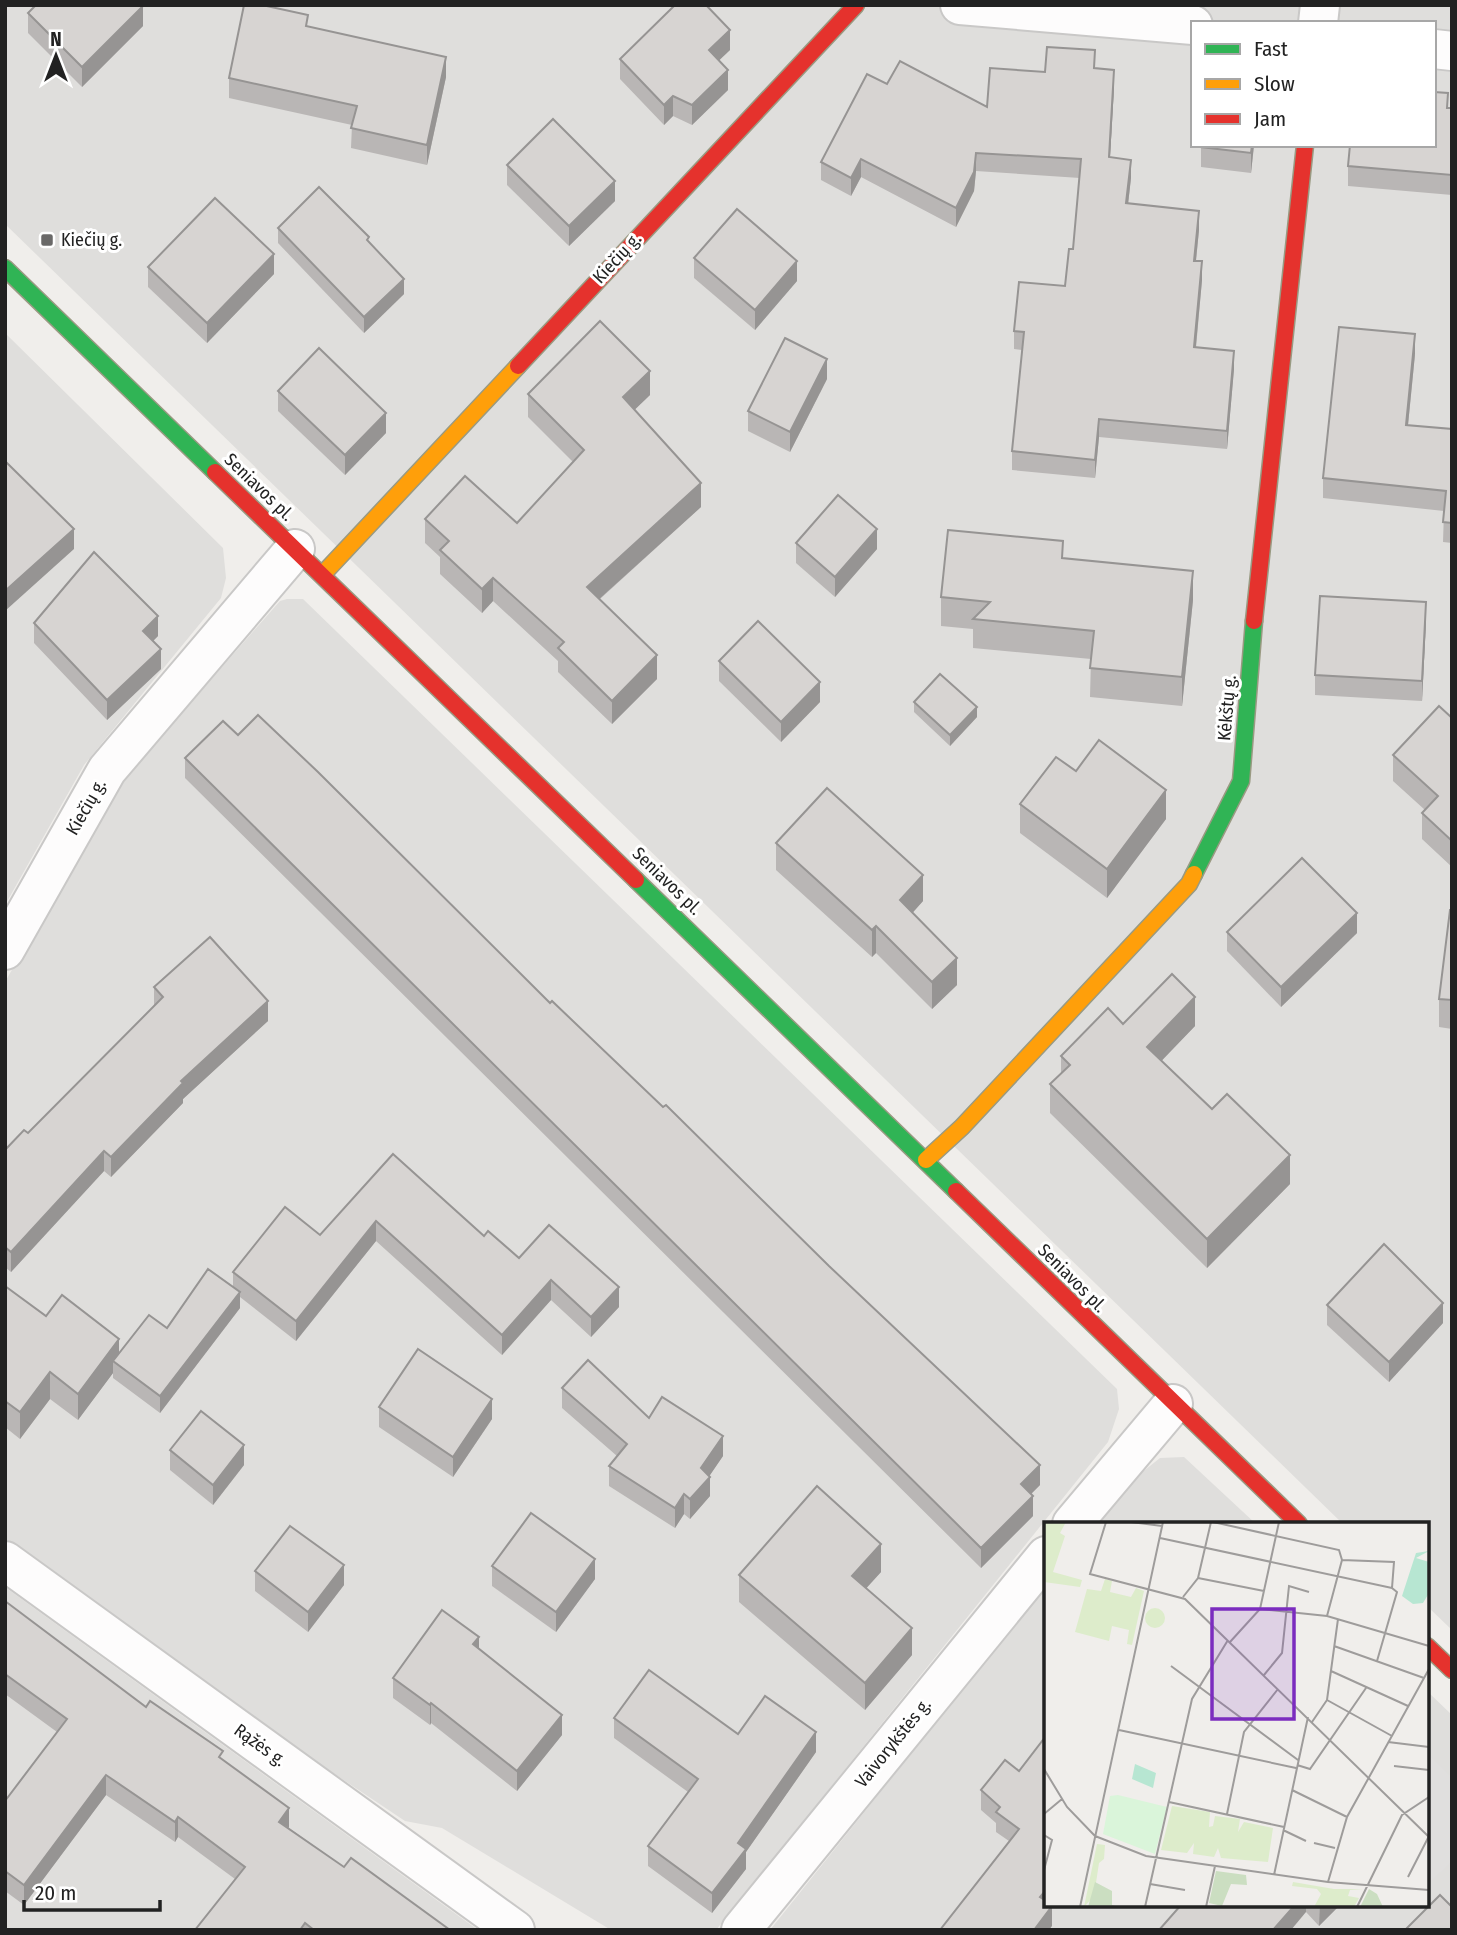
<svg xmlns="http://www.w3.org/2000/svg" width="1457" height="1935" font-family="'Fira Sans Condensed',sans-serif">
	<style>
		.residential { fill: #dfdedc; fill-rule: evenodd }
		.parking { fill: #e0dfde }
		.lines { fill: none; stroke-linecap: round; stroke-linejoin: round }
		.street-casing { stroke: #c9c8c7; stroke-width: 42 }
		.fast-casing { stroke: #999a82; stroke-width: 19 }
		.slow-casing { stroke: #999a82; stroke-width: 19 }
		.jam-casing { stroke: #999a82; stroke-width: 19 }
		.street { stroke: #fdfcfc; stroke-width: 38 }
		.fast { stroke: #30b455; stroke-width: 16 }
		.slow { stroke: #ff9f0a; stroke-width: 16 }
		.jam { stroke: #e5322d; stroke-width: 16 }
		.wall { fill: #b9b6b5 }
		.shaded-wall { fill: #969493 }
		.building { fill: #d7d4d2; stroke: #969493; stroke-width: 2 }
		.poi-dot { fill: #6a6968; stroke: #fff; stroke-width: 2.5 }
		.labels { text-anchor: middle; stroke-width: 6; stroke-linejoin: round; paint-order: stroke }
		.poi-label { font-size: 18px; fill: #222; stroke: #fff; text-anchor: start }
		.street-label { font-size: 18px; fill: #222; stroke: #fff }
		.inset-road { fill: none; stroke: #9e9c9b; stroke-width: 2 }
		.view { fill: #7b2cbf; fill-opacity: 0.15; stroke: #7b2cbf; stroke-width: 3.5 }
		.inset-edge { fill: none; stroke: #222; stroke-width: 3.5 }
	</style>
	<rect width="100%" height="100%" fill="#f0eeeb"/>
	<g class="residential">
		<path d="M 5,5 L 1452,5 L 1452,1630 L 1427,1606 L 1427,1524 L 1343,1524 L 5,224 ZM 1193,23 L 1434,23 L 1434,145 L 1193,145 Z"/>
		<polygon points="5,333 223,548 226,578 221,598 84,765 5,905"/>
		<polygon points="287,599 303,599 1117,1389 1119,1409 1108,1442 716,1930 611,1930 442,1828 405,1821 200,1684 5,1546 5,982 94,825 135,766 280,601"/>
		<polygon points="1184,1457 1256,1524 1095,1524 1125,1486 1160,1458"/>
		<polygon points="1046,1585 1046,1905 1427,1905 1427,1691 1452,1715 1452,1907 1430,1930 770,1930"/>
		<polygon points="5,1587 478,1930 5,1930"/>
	</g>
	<polygon class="parking" points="1427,1753 1452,1777 1452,1862 1430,1882 1427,1880"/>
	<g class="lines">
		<g class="street-casing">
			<g id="street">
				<polyline points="960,5 1193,25"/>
				<polyline points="1318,23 1320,5"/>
				<polyline points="1434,49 1452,51"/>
				<polyline points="5,950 107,770 295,549"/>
				<polyline points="1072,1524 1173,1404"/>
				<polyline points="5,1561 515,1930"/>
				<polyline points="741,1930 1046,1556"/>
			</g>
		</g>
		<g class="fast-casing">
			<g id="fast">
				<polyline points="5,268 215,472"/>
				<polyline points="1194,874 1241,781 1254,621"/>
				<polyline points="636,880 956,1191"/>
			</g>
		</g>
		<g class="slow-casing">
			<g id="slow">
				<polyline points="323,574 518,366"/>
				<polyline points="926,1160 962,1127 1189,884 1194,874"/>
			</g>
		</g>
		<g class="jam-casing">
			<g id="jam">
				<polyline points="518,366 856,5"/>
				<polyline points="215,472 636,880"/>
				<polyline points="1254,621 1305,145"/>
				<polyline points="956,1191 1299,1524"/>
				<polyline points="1427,1646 1452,1670"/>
			</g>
		</g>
		<use href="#street" class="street"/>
		<use href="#fast" class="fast"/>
		<use href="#slow" class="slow"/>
		<use href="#jam" class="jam"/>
	</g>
	<g class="wall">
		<polygon points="28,13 143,26 82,87 28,33"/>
		<polygon points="308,27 446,77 427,165 351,148 352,125 229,98 229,78"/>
		<polygon points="730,50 719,60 728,90 692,125 673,116 664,125 620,79 620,59"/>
		<polygon points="1095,69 1114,88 1110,157 1131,178 1128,204 1199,230 1196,261 1202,280 1196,348 1234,369 1227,449 1099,437 1095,478 1012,470 1012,451 1022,350 1014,349 1014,331 1065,286 1073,249 1080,178 976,171 974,191 956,227 861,177 851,196 821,180 821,162 887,84 987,107 1045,72"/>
		<polygon points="1448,108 1452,108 1452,195 1348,186 1348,166"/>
		<polygon points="1201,145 1254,145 1251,173 1201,167"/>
		<polygon points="507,165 615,201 569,246 507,185"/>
		<polygon points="278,228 369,242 404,294 364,333 278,243"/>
		<polygon points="694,258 797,281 755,330 694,278"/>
		<polygon points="148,267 274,274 207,343 148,287"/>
		<polygon points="1415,354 1408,425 1452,429 1452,543 1443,542 1444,511 1323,498 1323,478"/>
		<polygon points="827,379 790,452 748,431 748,411"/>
		<polygon points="278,391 386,433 345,475 278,411"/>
		<polygon points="528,394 650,395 634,410 701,507 600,599 657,679 612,724 558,672 558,661 493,601 482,613 440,574 440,557 425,543 425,519 517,523 573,462 528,417"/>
		<polygon points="796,543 877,549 835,597 796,563"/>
		<polygon points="1063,558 1193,600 1182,706 1090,697 1091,659 973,648 973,629 941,626 941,597"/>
		<polygon points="1426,622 1422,701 1315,695 1315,675"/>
		<polygon points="34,623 158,636 153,641 161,669 107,720 34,643"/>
		<polygon points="719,661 820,702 781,742 719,681"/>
		<polygon points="914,702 977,717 950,746 914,712"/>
		<polygon points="1452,718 1452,867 1422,839 1422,813 1425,810 1393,781 1393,755"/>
		<polygon points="238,735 550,1003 1040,1485 1031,1494 1033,1516 981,1568 185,778 185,758"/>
		<polygon points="1020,804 1166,819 1107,898 1020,833"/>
		<polygon points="776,843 923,901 912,913 957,985 932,1009 876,953 872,957 776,870"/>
		<polygon points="1452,910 1452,1029 1439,1027 1439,999"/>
		<polygon points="1227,932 1357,933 1281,1007 1227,951"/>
		<polygon points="154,987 268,1021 183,1099 183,1103 111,1177 104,1171 11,1272 5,1267 5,1150 28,1133 154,1006"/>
		<polygon points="1123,1024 1195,1026 1161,1061 1290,1184 1207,1268 1050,1113 1050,1084 1061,1074 1061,1056"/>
		<polygon points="393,1154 484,1236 519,1258 619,1307 591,1337 551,1300 502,1355 376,1241 296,1341 240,1297 240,1308 160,1413 113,1378 113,1373 78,1420 50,1399 20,1439 5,1427 5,1286 46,1316 119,1354 167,1328 233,1287 233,1272 320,1235"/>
		<polygon points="1327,1305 1443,1323 1389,1382 1327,1325"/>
		<polygon points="562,1388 649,1418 723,1456 709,1476 710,1496 690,1519 684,1514 675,1528 609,1486 609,1466 617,1456 562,1408"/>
		<polygon points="379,1407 492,1419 453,1477 379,1427"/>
		<polygon points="170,1450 244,1465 213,1505 170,1470"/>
		<polygon points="492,1566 595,1579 556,1632 492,1586"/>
		<polygon points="255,1571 344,1585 308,1632 255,1591"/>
		<polygon points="881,1572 866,1588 912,1655 865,1710 739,1602 739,1575"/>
		<polygon points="5,1601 146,1707 223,1760 289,1828 344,1867 450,1930 195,1930 235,1879 178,1837 175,1842 106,1795 24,1905 5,1891 5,1801 57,1732 5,1694"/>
		<polygon points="479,1649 562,1735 517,1791 431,1723 430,1725 393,1698 393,1678"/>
		<polygon points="614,1718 738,1734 816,1752 746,1852 746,1869 712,1913 648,1866 648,1846 688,1792 614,1738"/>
		<polygon points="1005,1760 1046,1905 1052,1926 1009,1841 996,1832 996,1823 981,1810 981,1790"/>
		<polygon points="1181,1905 1340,1905 1319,1926 1306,1912"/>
	</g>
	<g class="shaded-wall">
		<polygon points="143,6 143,26 82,87 82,67"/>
		<polygon points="730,30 730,50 709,70 709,50"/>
		<polygon points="446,57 446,77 427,165 427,145"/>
		<polygon points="728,70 728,90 692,125 692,105"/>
		<polygon points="1114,70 1114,88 1109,175 1109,157"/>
		<polygon points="673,96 673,116 664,125 664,105"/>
		<polygon points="1252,145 1254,145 1251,173 1251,153"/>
		<polygon points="976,153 976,171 974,191 956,227 956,208"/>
		<polygon points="861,159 861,177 851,196 851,178"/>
		<polygon points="1131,160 1131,178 1126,222 1126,203"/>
		<polygon points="615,181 615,201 569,246 569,226"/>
		<polygon points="1199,211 1199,230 1194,279 1194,261"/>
		<polygon points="274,254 274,274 207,343 207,323"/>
		<polygon points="797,261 797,281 755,330 755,310"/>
		<polygon points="1202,261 1202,280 1194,366 1194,347"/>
		<polygon points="404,279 404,294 364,333 364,317"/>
		<polygon points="1415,334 1415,354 1406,445 1406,425"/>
		<polygon points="1234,351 1234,369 1227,449 1227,431"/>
		<polygon points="827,359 827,379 790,452 790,432"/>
		<polygon points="650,371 650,395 623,421 623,397"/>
		<polygon points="386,413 386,433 345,475 345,455"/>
		<polygon points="1099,419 1099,437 1095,478 1095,460"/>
		<polygon points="701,483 701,507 587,610 587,587"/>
		<polygon points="74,529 74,549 5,611 5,591"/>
		<polygon points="877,529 877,549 835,597 835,577"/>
		<polygon points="1193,571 1193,600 1182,706 1182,677"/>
		<polygon points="493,578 493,601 482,613 482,589"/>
		<polygon points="1426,602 1426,622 1422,701 1422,681"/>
		<polygon points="158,616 158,636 143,651 143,631"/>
		<polygon points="161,649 161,669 107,720 107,700"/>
		<polygon points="657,655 657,679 612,724 612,701"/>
		<polygon points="820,682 820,702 781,742 781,722"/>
		<polygon points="977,707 977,717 950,746 950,735"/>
		<polygon points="1166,790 1166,819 1107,898 1107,869"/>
		<polygon points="923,875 923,901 900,927 900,900"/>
		<polygon points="1357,913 1357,933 1281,1007 1281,987"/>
		<polygon points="876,926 876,953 872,957 872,930"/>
		<polygon points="957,958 957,985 932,1009 932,982"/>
		<polygon points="1195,997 1195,1026 1147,1076 1147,1047"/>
		<polygon points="268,1001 268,1021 183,1099 183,1103 111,1177 111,1157 181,1081"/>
		<polygon points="104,1151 104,1171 11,1272 11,1252"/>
		<polygon points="1290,1155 1290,1184 1207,1268 1207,1239"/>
		<polygon points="376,1221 376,1241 296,1341 296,1321"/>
		<polygon points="551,1280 551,1300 502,1355 502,1335"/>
		<polygon points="619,1287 619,1307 591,1337 591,1317"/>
		<polygon points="240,1292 240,1308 160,1413 160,1396"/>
		<polygon points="1443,1303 1443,1323 1389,1382 1389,1362"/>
		<polygon points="119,1339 119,1365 113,1361 113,1373 78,1420 78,1394"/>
		<polygon points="50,1372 50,1399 20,1439 20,1412"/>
		<polygon points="492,1399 492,1419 453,1477 453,1457"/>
		<polygon points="723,1436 723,1456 706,1481 710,1477 710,1496 690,1519 690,1499 701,1468"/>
		<polygon points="244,1445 244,1465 213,1505 213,1485"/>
		<polygon points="1040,1465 1040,1485 1021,1504 1021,1484"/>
		<polygon points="684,1494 684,1514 675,1528 675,1508"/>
		<polygon points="1033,1496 1033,1516 981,1568 981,1548"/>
		<polygon points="881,1544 881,1572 852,1604 852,1576"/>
		<polygon points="595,1559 595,1579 556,1632 556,1612"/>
		<polygon points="344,1565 344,1585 308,1632 308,1612"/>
		<polygon points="912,1628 912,1655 865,1710 865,1683"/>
		<polygon points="479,1637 479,1657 473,1644"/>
		<polygon points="431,1703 431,1723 430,1725 430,1705"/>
		<polygon points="562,1715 562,1735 517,1791 517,1771"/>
		<polygon points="816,1732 816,1752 746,1852 746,1869 712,1913 712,1893 738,1843"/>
		<polygon points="106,1775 106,1795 24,1905 24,1885"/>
		<polygon points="289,1808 289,1828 279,1822"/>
		<polygon points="178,1817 178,1837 175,1842 175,1822"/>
		<polygon points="1046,1890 1046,1905 1040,1897"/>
		<polygon points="1295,1905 1306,1905 1306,1912 1291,1930 1273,1930"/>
		<polygon points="1320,1905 1340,1905 1319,1926"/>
		<polygon points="1052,1906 1052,1926 1049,1930 1034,1930"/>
	</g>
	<g class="building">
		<polygon points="36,5 142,5 143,6 82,67 28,13"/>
		<polygon points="244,5 262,5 308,15 306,26 446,57 427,145 351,128 357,106 229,78"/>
		<polygon points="675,5 706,5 730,30 709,50 728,70 692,105 673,96 664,105 620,59"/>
		<polygon points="1047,47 1095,50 1094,68 1114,70 1109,157 1131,160 1126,203 1199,211 1194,261 1202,261 1194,347 1234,351 1227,431 1099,419 1095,460 1012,451 1024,332 1014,331 1019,282 1065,286 1069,249 1073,249 1081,159 976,153 974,172 956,208 861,159 851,178 821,162 867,74 887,84 900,61 987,107 990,68 1045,72"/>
		<polygon points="1434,92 1448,93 1447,108 1452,108 1452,175 1348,166 1350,145 1434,145"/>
		<polygon points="553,119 615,181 569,226 507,165"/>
		<polygon points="1201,145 1252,145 1251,153 1201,147"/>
		<polygon points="319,187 369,237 367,240 404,279 364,317 278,228"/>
		<polygon points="215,198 274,254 207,323 148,267"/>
		<polygon points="737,209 797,261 755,310 694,258"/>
		<polygon points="600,321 650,371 623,397 701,483 587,587 657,655 612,701 558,648 564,642 493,578 482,589 440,550 449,541 425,519 465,476 517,523 584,450 528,394"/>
		<polygon points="1339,327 1415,334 1406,425 1452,429 1452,523 1443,522 1446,491 1323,478"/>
		<polygon points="785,338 827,359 790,432 748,411"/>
		<polygon points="319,348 386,413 345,455 278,391"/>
		<polygon points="5,461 74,529 5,591"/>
		<polygon points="838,495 877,529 835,577 796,543"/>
		<polygon points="948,530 1063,541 1062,558 1193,571 1182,677 1090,668 1094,631 973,619 990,602 941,597"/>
		<polygon points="94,552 158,616 143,631 161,649 107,700 34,623"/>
		<polygon points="1320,596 1426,602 1422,681 1315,675"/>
		<polygon points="758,621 820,682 781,722 719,661"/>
		<polygon points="940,674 977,707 950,735 914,702"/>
		<polygon points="1439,706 1452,718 1452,841 1422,813 1438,796 1393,755"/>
		<polygon points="258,715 318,772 550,1003 552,1001 663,1107 666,1105 829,1266 1040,1465 1021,1484 1033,1496 981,1548 185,758 223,721 238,735"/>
		<polygon points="1099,740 1166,790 1107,869 1020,804 1056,757 1076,771"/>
		<polygon points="827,788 923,875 900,900 957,958 932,982 876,926 872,930 776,843"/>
		<polygon points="1302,858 1357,913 1281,987 1227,932"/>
		<polygon points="1450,910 1452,910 1452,1000 1439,999"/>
		<polygon points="210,937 268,1001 181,1081 183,1083 111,1157 104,1151 11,1252 5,1247 5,1150 24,1130 28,1133 163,997 154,987"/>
		<polygon points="1172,974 1195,997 1147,1047 1212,1109 1227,1094 1290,1155 1207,1239 1050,1084 1070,1065 1061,1056 1108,1008 1123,1024"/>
		<polygon points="393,1154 484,1236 488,1231 519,1258 549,1225 619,1287 591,1317 551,1280 502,1335 376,1221 296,1321 233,1272 285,1207 320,1235"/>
		<polygon points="1384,1244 1443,1303 1389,1362 1327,1305"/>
		<polygon points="208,1269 240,1292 160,1396 113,1361 149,1315 167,1328"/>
		<polygon points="5,1286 46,1316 62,1295 119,1339 78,1394 50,1372 20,1412 5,1401"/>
		<polygon points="418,1349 492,1399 453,1457 379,1407"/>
		<polygon points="588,1360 649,1418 662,1397 723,1436 701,1468 710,1477 690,1499 684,1494 675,1508 609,1466 627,1444 562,1388"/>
		<polygon points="201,1411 244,1445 213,1485 170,1450"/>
		<polygon points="817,1486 881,1544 852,1576 912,1628 865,1683 739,1575"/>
		<polygon points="531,1513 595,1559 556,1612 492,1566"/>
		<polygon points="290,1526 344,1565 308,1612 255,1571"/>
		<polygon points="5,1601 146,1707 150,1701 223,1751 219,1757 289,1808 279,1822 344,1867 351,1858 450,1930 314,1930 305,1923 300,1930 195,1930 245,1867 178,1817 175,1822 106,1775 24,1885 5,1871 5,1801 67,1719 5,1674"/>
		<polygon points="442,1610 479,1637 473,1644 562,1715 517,1771 431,1703 430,1705 393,1678"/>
		<polygon points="649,1670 738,1734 765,1696 816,1732 738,1843 746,1849 712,1893 648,1846 698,1779 614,1718"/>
		<polygon points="1046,1736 1046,1890 1040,1897 1046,1901 1046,1905 1052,1906 1034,1930 940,1930 1019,1829 996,1812 1000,1807 981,1790 1005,1760 1019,1771"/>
		<polygon points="1440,1895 1452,1907 1452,1930 1405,1930"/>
		<polygon points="1181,1905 1295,1905 1273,1930 1159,1930"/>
	</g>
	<rect class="poi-dot" x="40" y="233" width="14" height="14" rx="3.5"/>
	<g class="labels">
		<g class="poi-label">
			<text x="61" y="246">Kiečių g.</text>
		</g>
		<g class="street-label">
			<text transform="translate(617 258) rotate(-47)" y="6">Kiečių g.</text>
			<text transform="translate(259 487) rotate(44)" y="6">Seniavos pl.</text>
			<text transform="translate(1227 708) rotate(-85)" y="6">Kėkštų g.</text>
			<text transform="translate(86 807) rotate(-60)" y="6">Kiečių g.</text>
			<text transform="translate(667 881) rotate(44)" y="6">Seniavos pl.</text>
			<text transform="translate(1072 1278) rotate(45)" y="6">Seniavos pl.</text>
			<text transform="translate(893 1743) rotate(-51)" y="6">Vaivorykštės g.</text>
			<text transform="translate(260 1745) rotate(36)" y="6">Rąžės g.</text>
		</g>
	</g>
	<g transform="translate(1044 1522)">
		<rect width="385" height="385" fill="#f0eeeb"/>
		<path d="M 0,0 L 22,0 L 16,11 L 21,14 L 9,50 L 38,58 L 36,65 L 0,60 ZM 61,57 L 68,59 L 66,70 L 87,75 L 92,66 L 100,69 L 88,123 L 83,122 L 85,108 L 68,104 L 65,119 L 31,110 L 43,67 L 57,69 ZM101 96a10 10 0 1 1 20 0a10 10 0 1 1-20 0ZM 128,284 L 166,290 L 165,305 L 169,304 L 171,294 L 196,297 L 194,310 L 200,300 L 229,306 L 224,340 L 177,336 L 174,326 L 170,335 L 149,332 L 150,321 L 143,331 L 117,328 ZM 53,322 L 61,323 L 60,337 L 55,341 L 50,374 L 40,385 ZM 249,360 L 290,367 L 319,367 L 306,368 L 304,374 L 315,376 L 310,385 L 270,385 L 277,372 L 273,367 L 248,364 Z" fill="#ddeccb"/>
		<path d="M 172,349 L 202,353 L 203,363 L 187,362 L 178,384 L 165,381 ZM 51,360 L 68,369 L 68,383 L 74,385 L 44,385 ZM 325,367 L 333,372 L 339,385 L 316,385 Z" fill="#cbdec1"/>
		<path d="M 74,273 L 123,285 L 111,332 L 59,312 L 66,274 Z" fill="#daf5da"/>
		<path d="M 385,29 L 372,36 L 385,40 L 385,71 L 379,81 L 369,82 L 358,74 L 372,31 ZM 91,242 L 112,251 L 109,266 L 88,257 Z" fill="#b7e6d2"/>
		<path class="inset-road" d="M 62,0 L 46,52 L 141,77 L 385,315M 87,0 L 118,4M 169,0 L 295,28 L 298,38 L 283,94M 116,16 L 348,66M 298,38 L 350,40 L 348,66 L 353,70 L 333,139M 154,56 L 220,69M 139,75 L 154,56 L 167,0M 216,87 L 283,94 L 385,124M 186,120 L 216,87 L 235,0M 290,124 L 380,156M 127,144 L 254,238M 287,149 L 364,184M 220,153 L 238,131 L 245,64 L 265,70M 283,178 L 348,214M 268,200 L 283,178 L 294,97M 75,208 L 252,246M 344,220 L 385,225M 253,243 L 266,247 L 322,166M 350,244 L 385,248M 0,247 L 23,285 L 51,314M 248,268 L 303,295M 125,280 L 240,305M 0,292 L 18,277M 183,292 L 200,210 L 234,167M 239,308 L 262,319M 0,313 L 8,318 L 0,348M 51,314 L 102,334 L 284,360 L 385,368M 270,321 L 291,326M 230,353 L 264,195M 364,355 L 385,314M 284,360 L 303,295 L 385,147M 106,362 L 141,368M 36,385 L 119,0M 101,385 L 148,177 L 184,118M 162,385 L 171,344M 313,385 L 358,293 L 385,275"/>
		<path class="view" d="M 168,87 L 250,87 L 250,197 L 168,197 Z"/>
		<rect width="385" height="385" class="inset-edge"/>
	</g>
	<rect width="1457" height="1935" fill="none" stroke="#222222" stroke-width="14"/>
	<rect x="1191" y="21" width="245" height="126" fill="#ffffff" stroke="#a7a7a7" stroke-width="2"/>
	<rect x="1205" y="44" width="35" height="10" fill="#30b455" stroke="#a7a7a7" stroke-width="2"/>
	<text x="1254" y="56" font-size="21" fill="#222222">Fast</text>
	<rect x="1205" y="79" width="35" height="10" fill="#ff9f0a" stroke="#a7a7a7" stroke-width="2"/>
	<text x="1254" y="91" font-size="21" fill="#222222">Slow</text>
	<rect x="1205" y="114" width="35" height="10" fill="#e5322d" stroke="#a7a7a7" stroke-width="2"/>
	<text x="1254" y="126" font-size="21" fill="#222222">Jam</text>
	<g transform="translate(56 56)" stroke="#ffffff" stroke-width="5" paint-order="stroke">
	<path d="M0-5L12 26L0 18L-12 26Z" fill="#222222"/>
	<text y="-10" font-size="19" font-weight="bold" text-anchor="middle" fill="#222222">N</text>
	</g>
	<path d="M24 1900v10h136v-10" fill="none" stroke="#222222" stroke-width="3.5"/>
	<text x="35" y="1900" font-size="21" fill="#222222" stroke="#ffffff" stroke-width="5" paint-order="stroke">20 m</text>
</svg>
